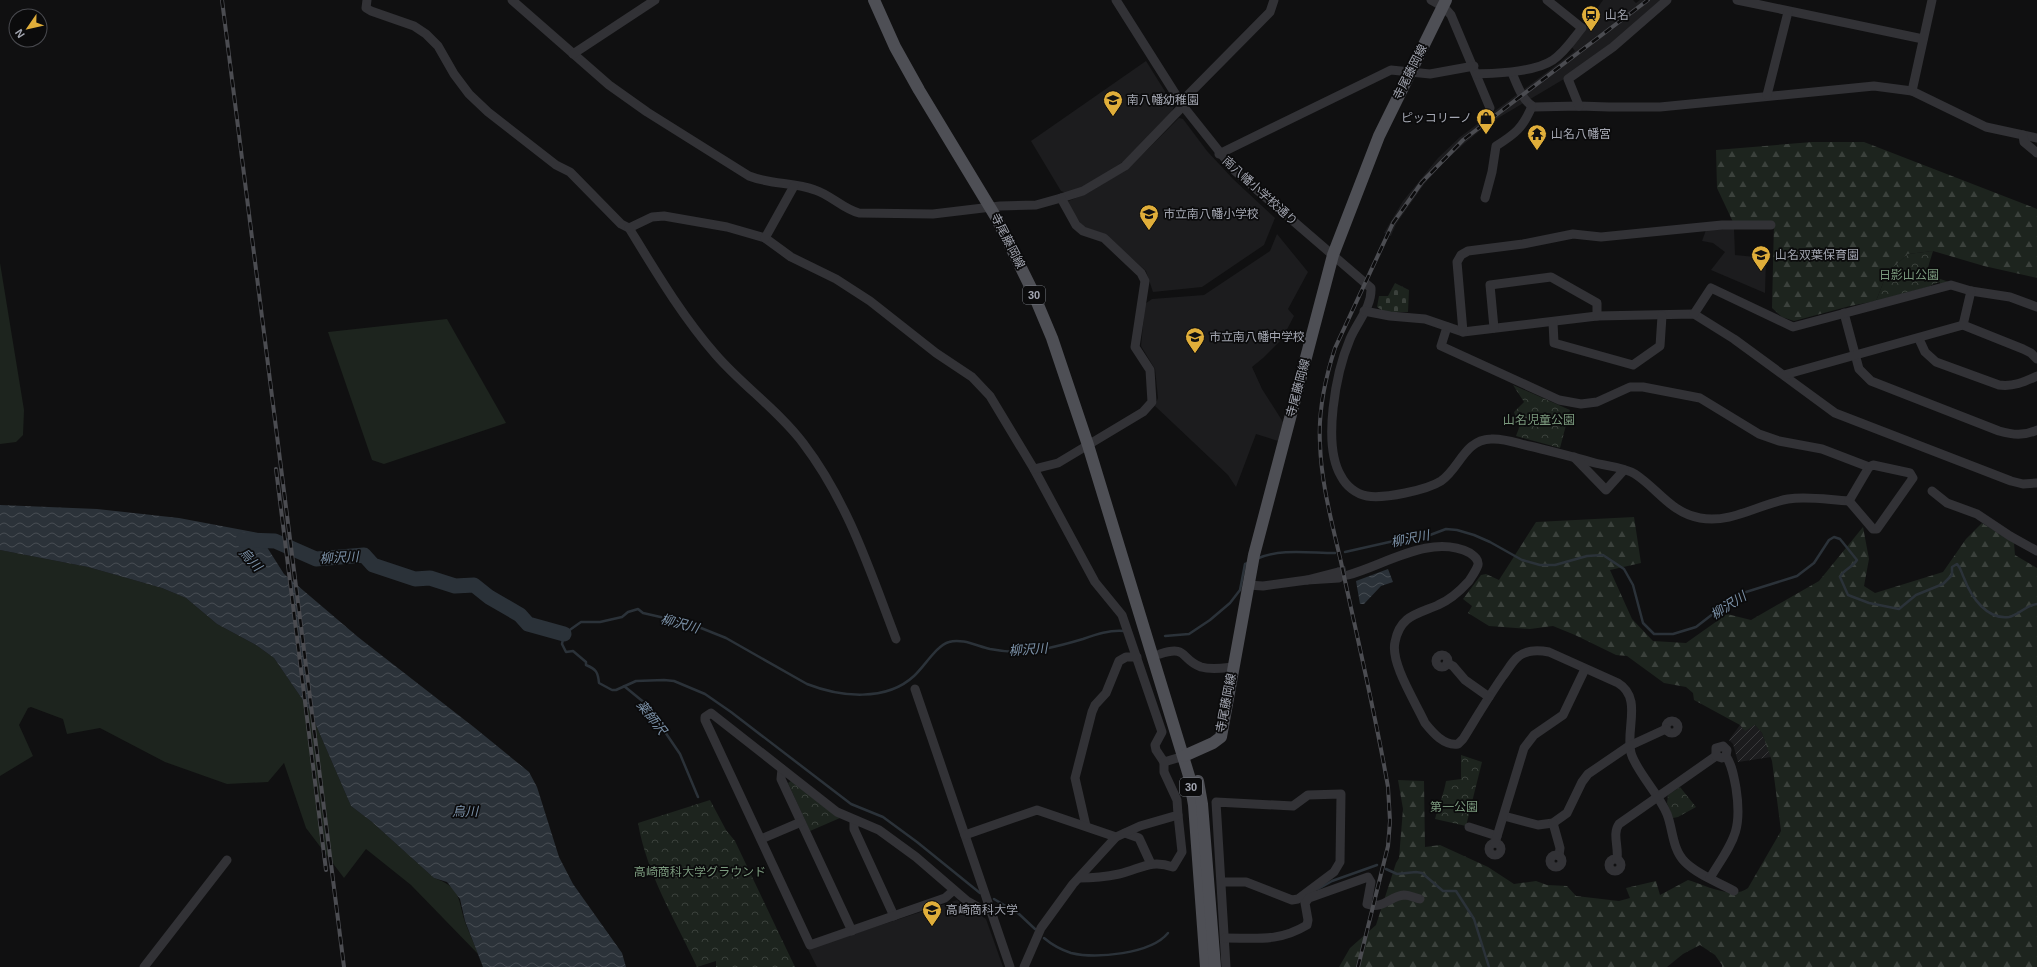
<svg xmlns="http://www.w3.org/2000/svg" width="2037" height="967" font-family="Helvetica,'Noto Sans JP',sans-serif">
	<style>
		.built { fill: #1c1c1e }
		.industrial { fill: url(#industrial-furrows) }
		.green { fill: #1d241e }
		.forest { fill: url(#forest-firs) }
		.cemetery { fill: url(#cemetery-stones) }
		.park { fill: url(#park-crowns) }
		.water { fill: url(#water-waves) }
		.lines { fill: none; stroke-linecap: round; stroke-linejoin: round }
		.stream { stroke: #2b3239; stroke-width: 2.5 }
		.river { stroke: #2b3239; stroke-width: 15 }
		.minor-tunnel { stroke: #2d2e31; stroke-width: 9; stroke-dasharray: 9 4.5; stroke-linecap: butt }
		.minor { stroke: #323236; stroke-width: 9 }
		.major { stroke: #4e4f55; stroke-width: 12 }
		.rail-casing { stroke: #4b4c51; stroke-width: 4 }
		.rail { stroke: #0b0b0c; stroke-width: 2.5; stroke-dasharray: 8; stroke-linecap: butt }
		.labels { text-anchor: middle; stroke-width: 3.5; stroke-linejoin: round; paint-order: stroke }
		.shield { fill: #0b0b0c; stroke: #757880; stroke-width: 1 }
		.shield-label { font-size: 11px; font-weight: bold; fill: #a3a6b1 }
		.poi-label { font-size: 12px; fill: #a3a6b1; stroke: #0b0b0c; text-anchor: start }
		.street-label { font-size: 12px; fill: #a3a6b1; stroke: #0b0b0c }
		.park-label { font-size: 12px; fill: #7b9a7e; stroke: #0b0b0c }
		.water-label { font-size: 13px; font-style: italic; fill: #7c92a9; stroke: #0b0b0c }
	</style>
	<defs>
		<pattern id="industrial-furrows" width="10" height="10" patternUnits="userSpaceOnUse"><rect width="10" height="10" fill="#1c1c1e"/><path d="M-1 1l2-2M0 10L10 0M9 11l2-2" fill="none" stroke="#3a3a3c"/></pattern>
		<pattern id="forest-firs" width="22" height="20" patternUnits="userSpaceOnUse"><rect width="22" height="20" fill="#1d241e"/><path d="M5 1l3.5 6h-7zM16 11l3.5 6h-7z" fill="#3b413c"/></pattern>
		<pattern id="cemetery-stones" width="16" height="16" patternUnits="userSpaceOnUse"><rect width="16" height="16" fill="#1d241e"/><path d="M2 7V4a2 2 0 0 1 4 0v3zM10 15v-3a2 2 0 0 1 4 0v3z" fill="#3b413c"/></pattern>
		<pattern id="park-crowns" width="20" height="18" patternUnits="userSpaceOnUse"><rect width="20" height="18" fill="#1d241e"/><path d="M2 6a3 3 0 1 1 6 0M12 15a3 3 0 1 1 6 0" fill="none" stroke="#3b413c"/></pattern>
		<pattern id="water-waves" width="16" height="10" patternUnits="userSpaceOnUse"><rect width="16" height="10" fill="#2b3239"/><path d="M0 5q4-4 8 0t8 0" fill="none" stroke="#474d53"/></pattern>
	</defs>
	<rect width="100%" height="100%" fill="#101011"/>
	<g class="built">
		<polygon points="1603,0 1633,0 1636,3 1640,0 1662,0 1635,25 1564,79 1488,124 1465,143 1443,163 1425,183 1396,224 1391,236 1384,233 1403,201 1438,158 1460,137 1575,51 1571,46"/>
		<polygon points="1146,61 1174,106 1171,114 1123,162 1081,188 1066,193 1061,191 1031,141"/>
		<polygon points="1179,118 1183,119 1207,151 1233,179 1275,218 1264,245 1202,287 1153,292 1146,271 1104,234 1083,227 1066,202 1088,193 1129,168"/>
		<polygon points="1734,228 1735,255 1766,258 1765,293 1711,270 1725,252 1713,243 1702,241 1706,230"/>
		<polygon points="1277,234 1308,272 1288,309 1294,316 1282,339 1263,358 1252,367 1262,389 1283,422 1278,441 1256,434 1236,487 1228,475 1155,406 1158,398 1155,369 1141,346 1145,304 1152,299 1204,295 1270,251"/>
		<polygon points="957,900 986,919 1003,967 817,967 808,949"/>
	</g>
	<polygon class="industrial" points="1740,725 1755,725 1762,733 1771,757 1738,762 1733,744 1729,740"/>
	<g class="green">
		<polygon points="0,263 24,410 23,435 16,442 0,444"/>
		<polygon points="447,319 506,423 384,464 372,460 328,332"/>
		<path d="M 0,550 L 88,567 L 162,588 L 186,598 L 217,624 L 256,645 L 274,658 L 309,709 L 351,806 L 372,822 L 434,878 C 461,887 458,899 465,922 C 469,933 474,943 478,954 L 411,885 L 366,849 L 344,878 L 306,828 L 284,763 L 268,782 L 227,784 L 165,762 L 100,728 L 67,734 L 63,719 L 31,707 L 28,708 L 19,725 L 33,756 L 0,776 Z"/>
	</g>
	<g class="forest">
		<polygon points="1812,142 1864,142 2037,209 2037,278 1984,266 1933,251 1908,254 1887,273 1876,301 1850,306 1794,321 1782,317 1772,308 1774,222 1733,222 1717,188 1716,150"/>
		<path d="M 1634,517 L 1641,563 L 1610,570 L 1632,619 L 1653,641 L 1686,643 L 1727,614 L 1751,620 L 1819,581 L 1863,527 L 1869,559 L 1864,586 L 1875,593 L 1943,572 L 1966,539 L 1982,523 L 2014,543 L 2015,555 L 2037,568 L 2037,967 L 1722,967 L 1722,965 L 1715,955 L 1700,945 L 1683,954 L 1667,967 L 1339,967 L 1350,948 L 1376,925 L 1396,863 L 1399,858 L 1403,809 L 1398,780 L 1424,781 L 1425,847 L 1440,845 L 1488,867 L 1514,884 L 1536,881 L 1547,885 L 1567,886 L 1576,896 L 1619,901 L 1630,898 L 1626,888 L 1656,881 L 1660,895 L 1688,880 C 1705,885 1733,900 1748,888 L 1781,831 L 1772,761 L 1762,733 L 1755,725 L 1745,731 L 1740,725 L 1694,700 L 1693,693 L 1686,687 L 1664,683 L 1627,656 L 1616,655 L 1575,635 L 1553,626 L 1530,629 L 1489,626 L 1468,613 L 1472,606 L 1463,599 L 1481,575 L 1486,574 L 1499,580 L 1536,522 Z"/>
	</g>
	<polygon class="cemetery" points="1395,283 1409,290 1408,312 1385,312 1377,307 1379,296 1388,296"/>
	<g class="park">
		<polygon points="1933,251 1926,274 1949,282 1940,284 1940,282 1931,285 1931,286 1876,301 1887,273 1908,254"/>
		<polygon points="1513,385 1570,410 1560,448 1516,436 1519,428 1514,412 1524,402"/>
		<path d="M 1461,755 L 1482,762 L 1466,826 L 1435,819 C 1438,806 1444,794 1446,781 L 1461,779 Z"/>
		<polygon points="791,781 840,818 810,831 788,783"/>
		<polygon points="1680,787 1696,807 1678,817 1673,818 1667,803 1668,795"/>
		<path d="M 710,800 L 726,830 L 735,841 L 795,967 L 716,967 L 716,961 L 697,967 C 675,919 647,875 638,823 Z"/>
	</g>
	<g class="water">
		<polygon points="0,505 97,509 179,518 258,533 284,574 358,637 475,728 529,772 537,787 559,857 573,884 622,953 626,967 483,967 465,921 460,899 447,882 434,878 372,822 351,806 309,709 274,658 256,645 217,624 186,598 162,588 88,567 0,550"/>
		<polygon points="1388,569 1393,582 1381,586 1364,604 1360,604 1356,581"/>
	</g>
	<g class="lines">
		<g class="stream">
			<path d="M 1345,552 L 1416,536 L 1430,535 L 1446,529 L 1457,530 L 1474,535 L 1490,542 L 1522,560 L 1540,565 L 1555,565 L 1587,556 L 1603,555 L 1624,569 L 1633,585 L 1643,623 L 1654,634 L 1673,634 L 1696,627 L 1727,603 L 1746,592 L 1797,576 L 1814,563 L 1829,540 L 1834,537 L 1840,539 L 1857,560 C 1852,568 1844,569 1840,577 L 1848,595 L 1869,603 L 1899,609 L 1916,595 L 1943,584 L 1952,575 L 1952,567 L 1957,564 C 1961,568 1961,572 1964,578 C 1971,597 1987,620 2009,617 C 2019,615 2026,605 2037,604"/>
			<path d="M 1256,559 C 1281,548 1309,553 1335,553"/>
			<polyline points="1165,636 1189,634 1210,620 1230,603 1240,590 1245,564 1248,563"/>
			<polyline points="624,686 646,704 680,754 698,797"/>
			<polyline points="1386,869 1397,874 1416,872 1422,873 1443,891 1456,891 1474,919 1489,967"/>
			<polyline points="1318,889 1332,881 1377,865"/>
			<path d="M 980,893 L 917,842 L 883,817 L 851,804 L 731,712 L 705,694 L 674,681 L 664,680 L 636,681 L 616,690 L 612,690 L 599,683 C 598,672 596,669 586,665 L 586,662 L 573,651 L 566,652 L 562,644 L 564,634 L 581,622 L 600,622 L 622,617 L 628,612 L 638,609 L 643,613 L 691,624 L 726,638 L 807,684 C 840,697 886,702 914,676 C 924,667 937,645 949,642 C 962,638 977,646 990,649 C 1000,651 1010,652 1020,652 C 1041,651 1063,645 1083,639 C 1097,634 1109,630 1124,631"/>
			<polyline points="994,899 1019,914 1035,929"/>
			<path d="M 1044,938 C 1051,944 1062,950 1071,953 C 1096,959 1151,954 1168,933"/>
		</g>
		<polyline class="river" points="243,540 275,541 316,559 364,555 373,565 415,579 430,578 455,586 474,585 489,597 520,615 528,624 564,634"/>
		<polyline class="minor-tunnel" points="1338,572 1346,570"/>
		<g class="minor">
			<path d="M 367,0 L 366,8 L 371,11 L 414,26 L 426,34 L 438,46 L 454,74 L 469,94 L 488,112 L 556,165 L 570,172 L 621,224 L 629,228 C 656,272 682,316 716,355 C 743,386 778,410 803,443 C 848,502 870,571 896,639"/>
			<path d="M 512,0 L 609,85 L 647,112 L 749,176 C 772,185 794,182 815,190 C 831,195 843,209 859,213 L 933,214 L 1000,206 L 1036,205 L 1061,198 L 1083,191 L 1125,166 L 1183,106 L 1185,98 L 1270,12 L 1274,0"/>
			<path d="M 1116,0 L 1183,106 L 1234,170 L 1371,288 C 1372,307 1357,322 1350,339 C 1336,372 1322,444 1341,476 C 1346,486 1356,494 1367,496 C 1384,499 1427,490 1441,481 C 1460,468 1464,440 1491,439 C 1504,438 1516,443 1529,446 C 1551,451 1573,457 1595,463 C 1607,466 1624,467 1635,474 C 1658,489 1671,513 1700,518 C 1731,524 1759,504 1788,499 C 1808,496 1829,500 1849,501 L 1869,467 L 1822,449 L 1779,441 L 1759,434 L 1700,398 L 1643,387 L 1630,387 L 1597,402 L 1581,404 L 1559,400 L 1441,346 L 1447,327"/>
			<polyline points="1431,0 1444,7 1451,15 1490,108"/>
			<polyline points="1737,0 1923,39"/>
			<polyline points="573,54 655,0"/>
			<path d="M 1512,73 C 1517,84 1522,101 1534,107 L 1579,106 L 1609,107 L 1660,107 L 1874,86 L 1912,91 L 1986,127 L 2037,138"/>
			<path d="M 1477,74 C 1499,73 1535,72 1553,60 C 1565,52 1573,39 1582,28 L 1547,0"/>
			<polyline points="1912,91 1932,0"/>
			<polyline points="1767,95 1788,12"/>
			<polyline points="1579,106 1568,79 1613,47 1667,0"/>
			<polyline points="2023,135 2024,142 2037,153"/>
			<polyline points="1219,154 1391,70 1430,74 1474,66"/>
			<path d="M 1485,198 L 1492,172 L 1496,146 C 1515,134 1523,128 1532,106"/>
			<polyline points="629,228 652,217 664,216 727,227 765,238 791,257 836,279 870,301 936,353 972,377 990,396 1034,469 1095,582 1122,615 1162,732 1155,745 1156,750 1164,762 1184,756"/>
			<polyline points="765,238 794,186"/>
			<polyline points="1364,311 1390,316 1425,319 1463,332 1597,316 1694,314 1734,339 1835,413 2011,481 2023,484 2037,483"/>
			<path d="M 1844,313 L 1859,369 L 1871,381 L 1999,431 C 2013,435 2024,436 2037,430"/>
			<polyline points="1694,314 1711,288 1793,327 1951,285 1971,291 2010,297 2037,307"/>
			<polyline points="1553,322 1554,343 1633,365 1660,346 1662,316"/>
			<polyline points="1963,325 1971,291"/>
			<polyline points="1494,328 1490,285 1551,277 1597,303 1597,316"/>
			<polyline points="1463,332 1457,262 1461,255 1468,251 1523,244 1573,234 1601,237 1722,225 1771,225"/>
			<path d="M 1919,339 L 1925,352 L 1936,362 L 1999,385 C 2013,387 2024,382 2037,376"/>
			<polyline points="1784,375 1963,325 2023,349 2031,353 2037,359"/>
			<polyline points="1574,457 1606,490 1624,470"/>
			<polyline points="1034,469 1058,463 1143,412 1152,402 1150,370 1135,347 1145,281 1141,273 1104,238 1083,231 1076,225 1061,198"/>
			<polyline points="1932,491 1947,503 1977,514 2010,536 2037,551"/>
			<polyline points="1849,501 1873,529 1877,529 1913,478 1910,473 1873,465 1869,467"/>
			<polyline points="1338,572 1307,580 1339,578"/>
			<path d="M 1348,575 C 1385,565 1431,533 1470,553 C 1474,556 1479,559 1478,565 C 1476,571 1472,576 1469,581 C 1460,591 1450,600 1438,605 C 1418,614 1400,615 1395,642 C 1390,663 1416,703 1425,723 C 1433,733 1444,746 1458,744 L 1463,739 C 1476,718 1489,696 1503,676 C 1508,670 1512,661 1519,656 C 1527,650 1539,650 1549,652 L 1618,683 C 1643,698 1625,730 1631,753 C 1636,771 1659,794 1667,814 C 1673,829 1672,849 1685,862 C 1698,875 1718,882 1734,891"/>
			<polyline points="1248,585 1263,586 1307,580"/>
			<path d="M 1160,654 C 1188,645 1180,659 1201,667 C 1212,670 1223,668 1233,667"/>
			<circle cx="1442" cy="661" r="6"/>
			<polyline points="1447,663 1453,666 1465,680 1489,697"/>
			<polyline points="915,689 1010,967"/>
			<circle cx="1672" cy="727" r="6"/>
			<polyline points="782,769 781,779 852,931"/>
			<polyline points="1504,816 1538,825 1553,823 1567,813 1582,782 1588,774 1629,746 1666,729"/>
			<polyline points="854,820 854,829 894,916"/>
			<polyline points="1553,823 1560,848 1559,856"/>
			<polyline points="1086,826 1075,778 1092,712 1095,705 1106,693 1119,661 1126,657 1137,657"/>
			<polyline points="1469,827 1497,836"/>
			<polyline points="1125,833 1139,838 1151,864"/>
			<polyline points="965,835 1037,810 1116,837"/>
			<polyline points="761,839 801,822"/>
			<circle cx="1495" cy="849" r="6"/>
			<polyline points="1495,843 1524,748 1534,735 1563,715 1585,669"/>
			<circle cx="1556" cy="861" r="6"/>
			<circle cx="1615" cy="865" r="6"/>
			<path d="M 1617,859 C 1619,847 1612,834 1619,824 L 1716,756"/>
			<path d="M 1079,878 C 1093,878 1105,877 1119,874 C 1141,869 1150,859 1173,867 L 1182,852 L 1178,815"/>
			<path d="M 1710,878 C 1732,842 1743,833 1736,788 C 1734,777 1732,765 1726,756 L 1727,750 L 1723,746 L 1716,748 L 1716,756 L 1722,758 L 1726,756"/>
			<polyline points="1221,882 1246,882 1292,900 1298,899 1334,872 1340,862 1341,794 1308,795 1293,806 1216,802 1226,967"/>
			<polyline points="954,890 945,898 810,945 705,720 705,717 711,713 837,812 879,830 916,857 967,901 983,910 989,910"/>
			<path d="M 1225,938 C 1257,938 1279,942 1307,925 L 1308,920 L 1305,903 L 1309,898 L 1368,877 L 1371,882 L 1367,904 C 1383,910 1390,896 1404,895 C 1409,895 1416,898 1420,899"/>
			<polyline points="144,967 227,860"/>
			<polyline points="1024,967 1041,928 1073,884 1116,837 1140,826 1178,815 1177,800 1164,772 1164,762"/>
		</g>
		<g class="major">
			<polyline points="874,0 895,47 919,90 997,219 1031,288 1052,338 1088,445 1189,776 1194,805 1206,967"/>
			<polyline points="1184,756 1213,743 1221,737 1254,555 1333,255 1379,136 1446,0"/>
			<polyline points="1198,781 1202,804 1215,967"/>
		</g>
		<g class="rail-casing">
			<g id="rail">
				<polyline points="222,0 344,967"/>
				<polyline points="276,469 326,870"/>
				<path d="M 1358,967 L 1388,846 L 1390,821 L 1388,787 C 1375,712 1357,637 1341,562 C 1332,523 1321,483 1320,443 C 1318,410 1325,379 1335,348 L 1393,223 L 1422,182 L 1463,140 L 1648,0"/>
			</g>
		</g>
		<use href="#rail" class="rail"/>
	</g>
	<defs>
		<g id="station-pin" transform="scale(1)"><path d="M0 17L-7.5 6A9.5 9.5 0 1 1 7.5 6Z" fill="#e0ae3a" stroke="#0b0b0c"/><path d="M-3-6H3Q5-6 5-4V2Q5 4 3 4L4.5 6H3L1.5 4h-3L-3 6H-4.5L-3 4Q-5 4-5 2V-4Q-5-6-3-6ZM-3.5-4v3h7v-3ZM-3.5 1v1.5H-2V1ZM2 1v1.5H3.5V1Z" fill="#111"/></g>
		<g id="school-pin" transform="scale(1)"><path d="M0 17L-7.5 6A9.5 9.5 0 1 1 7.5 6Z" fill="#e0ae3a" stroke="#0b0b0c"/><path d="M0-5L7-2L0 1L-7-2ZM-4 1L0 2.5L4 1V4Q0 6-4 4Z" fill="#111"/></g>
		<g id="shop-pin" transform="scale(1)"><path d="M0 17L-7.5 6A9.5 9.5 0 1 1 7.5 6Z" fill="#e0ae3a" stroke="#0b0b0c"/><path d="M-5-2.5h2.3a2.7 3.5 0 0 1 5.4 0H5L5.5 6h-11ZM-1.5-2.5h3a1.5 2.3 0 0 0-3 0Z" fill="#111"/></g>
		<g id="temple-pin" transform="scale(1)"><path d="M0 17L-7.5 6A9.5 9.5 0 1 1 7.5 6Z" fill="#e0ae3a" stroke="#0b0b0c"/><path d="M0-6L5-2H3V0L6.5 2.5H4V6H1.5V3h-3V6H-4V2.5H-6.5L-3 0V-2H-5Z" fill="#111"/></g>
		<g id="university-pin" transform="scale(1)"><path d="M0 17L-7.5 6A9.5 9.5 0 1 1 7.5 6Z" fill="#e0ae3a" stroke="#0b0b0c"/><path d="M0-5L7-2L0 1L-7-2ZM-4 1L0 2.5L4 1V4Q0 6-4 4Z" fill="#111"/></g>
	</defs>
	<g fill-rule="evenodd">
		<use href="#station-pin" x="1591" y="15"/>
		<use href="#school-pin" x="1113" y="100"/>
		<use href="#shop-pin" x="1486" y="118"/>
		<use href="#temple-pin" x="1537" y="134"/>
		<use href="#school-pin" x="1149" y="214"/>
		<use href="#school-pin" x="1761" y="255"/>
		<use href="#school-pin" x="1195" y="337"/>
		<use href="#university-pin" x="932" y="910"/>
	</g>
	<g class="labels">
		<g class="shield">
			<rect x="1023" y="286" width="22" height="18" rx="3"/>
			<rect x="1180" y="778" width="22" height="18" rx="3"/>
		</g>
		<g class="shield-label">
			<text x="1034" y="299">30</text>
			<text x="1191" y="791">30</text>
		</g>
		<g class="poi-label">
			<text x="1605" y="19">山名</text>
			<text x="1127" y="104">南八幡幼稚園</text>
			<text x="1472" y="122" text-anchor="end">ピッコリーノ</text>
			<text x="1551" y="138">山名八幡宮</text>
			<text x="1163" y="218">市立南八幡小学校</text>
			<text x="1775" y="259">山名双葉保育園</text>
			<text x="1209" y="341">市立南八幡中学校</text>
			<text x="946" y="914">高崎商科大学</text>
		</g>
		<g class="street-label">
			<text transform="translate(1410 72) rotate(-63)" y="4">寺尾藤岡線</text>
			<text transform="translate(1260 191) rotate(42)" y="4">南八幡小学校通り</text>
			<text transform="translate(1008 241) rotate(63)" y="4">寺尾藤岡線</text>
			<text transform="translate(1298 388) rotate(-75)" y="4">寺尾藤岡線</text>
			<text transform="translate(1226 703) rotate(-79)" y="4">寺尾藤岡線</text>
		</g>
		<g class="park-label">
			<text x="1909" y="279">日影山公園</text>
			<text x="1539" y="424">山名児童公園</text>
			<text x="1454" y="811">第一公園</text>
			<text x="700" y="876">高崎商科大学グラウンド</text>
		</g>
		<g class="water-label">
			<text transform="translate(1410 538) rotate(-11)" y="5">柳沢川</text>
			<text transform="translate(339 557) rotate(-3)" y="5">柳沢川</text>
			<text transform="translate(251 559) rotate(47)" y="5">烏川</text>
			<text transform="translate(1728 605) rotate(-33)" y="5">柳沢川</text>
			<text transform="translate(680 623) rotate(15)" y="5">柳沢川</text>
			<text transform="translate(1028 649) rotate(-4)" y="5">柳沢川</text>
			<text transform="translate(652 717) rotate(52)" y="5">薬師沢</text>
			<text x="465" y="816">烏川</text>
		</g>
	</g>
	<g transform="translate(28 28) rotate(236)"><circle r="19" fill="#0b0b0c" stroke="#48494e"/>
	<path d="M0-3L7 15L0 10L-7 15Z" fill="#e0ae3a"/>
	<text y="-6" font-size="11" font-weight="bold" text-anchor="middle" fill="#a3a6b1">N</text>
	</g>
</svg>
